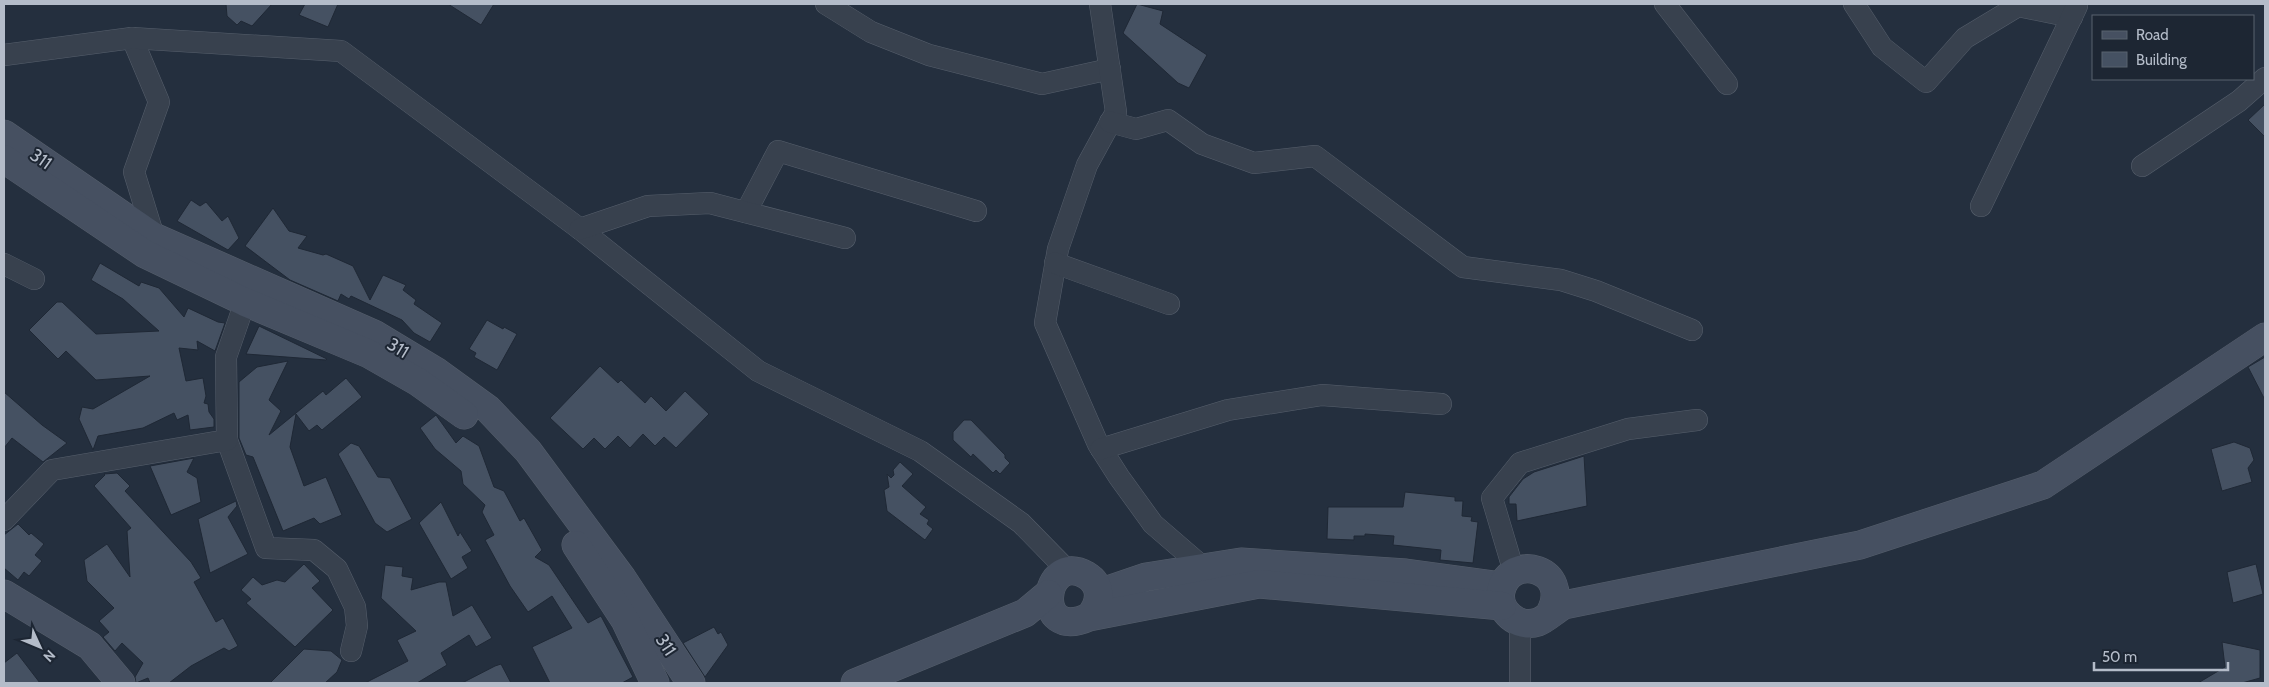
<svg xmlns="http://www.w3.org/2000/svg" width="2269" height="687" font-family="Cabin,sans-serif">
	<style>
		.building { fill: #455162; stroke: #1f2835 }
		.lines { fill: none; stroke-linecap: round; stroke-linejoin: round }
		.street-casing { stroke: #565f6c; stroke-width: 22 }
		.secondary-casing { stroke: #565f6c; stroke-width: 29 }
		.street { stroke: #38414e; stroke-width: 21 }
		.secondary { stroke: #465061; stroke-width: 28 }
		.labels { text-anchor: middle; stroke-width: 4; stroke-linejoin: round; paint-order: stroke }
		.street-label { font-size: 18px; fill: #b4bcc9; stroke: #1d2633 }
	</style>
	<rect width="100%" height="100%" fill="#242f3e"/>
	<g class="building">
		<polygon points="226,4 272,4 252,26 241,21 237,25 227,16"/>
		<polygon points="305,4 338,4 328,27 299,15"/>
		<polygon points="448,4 494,4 481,25"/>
		<polygon points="1137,4 1163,11 1160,24 1207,55 1189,88 1178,83 1123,33"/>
		<polygon points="2265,104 2265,137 2248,120"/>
		<polygon points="191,200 200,206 206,202 222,221 228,216 239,238 228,250 177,221"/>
		<polygon points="273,208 289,231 307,236 298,248 323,255 326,254 353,266 370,300 383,275 406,285 403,290 416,300 414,304 442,323 430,342 414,333 402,320 351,296 349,299 341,294 338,301 290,280 245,246"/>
		<polygon points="100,263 139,286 141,282 159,288 184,317 188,308 218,322 225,323 215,351 197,341 198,350 179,348 186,381 203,378 206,396 204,403 208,404 209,412 214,419 214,427 190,430 188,415 177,420 174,413 143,428 98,436 93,450 79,419 82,407 93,409 150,376 96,380 66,351 58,359 29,330 57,302 62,302 96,334 159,331 123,299 91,280"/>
		<polygon points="487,320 503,329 504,327 517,334 497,370 474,357 476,353 469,349"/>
		<polygon points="259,326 327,359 326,360 246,354"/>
		<polygon points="2265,357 2265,400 2248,367"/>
		<polygon points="288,361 269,400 281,411 269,435 323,391 326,395 346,378 362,397 322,430 317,425 309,431 296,414 290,447 304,486 326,477 342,515 320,524 314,518 283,531 253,457 246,455 239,438 239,382 257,367"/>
		<polygon points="600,366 618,383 621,380 645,403 651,396 666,411 685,391 709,414 676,448 664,437 655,446 643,434 630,448 618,436 605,449 594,438 583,449 550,418"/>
		<polygon points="4,392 42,425 67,443 43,462 12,438 4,448"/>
		<polygon points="436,415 456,443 463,436 479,446 494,487 504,491 520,521 524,518 542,550 535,557 549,565 588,623 601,616 633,677 622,683 550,683 532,647 572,628 552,596 528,612 510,586 485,540 494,535 482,512 485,505 463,484 461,471 435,449 420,428"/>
		<polygon points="964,420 971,420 1005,455 1005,458 1010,463 1000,474 996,470 993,473 973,454 971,457 953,440 953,432"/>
		<polygon points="2234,442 2250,448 2254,460 2248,468 2252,482 2222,491 2211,449"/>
		<polygon points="351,443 359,446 378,477 390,478 412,519 387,532 375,523 338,454"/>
		<polygon points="1584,456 1587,506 1517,521 1516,504 1509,504 1509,497 1523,479 1534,472"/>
		<polygon points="194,458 187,472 197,478 201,502 171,515 150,466"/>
		<polygon points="900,462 913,474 902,486 926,507 920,514 929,520 927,524 933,529 925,540 887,511 884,490 889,487 887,474 891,478 894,475 893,470"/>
		<polygon points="117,473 130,486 125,491 191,562 201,578 194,582 216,622 223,618 238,646 229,651 224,648 191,666 169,683 150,683 148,678 136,683 135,677 143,663 122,643 115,651 103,637 109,632 99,621 114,608 87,581 84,560 107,544 130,577 127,531 131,528 94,486 105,475 104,474"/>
		<polygon points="1405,492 1455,497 1455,501 1463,501 1462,516 1472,517 1471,521 1478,522 1473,563 1440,560 1441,550 1393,545 1394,536 1365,534 1365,536 1354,536 1354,540 1327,539 1328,507 1403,507"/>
		<polygon points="236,501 237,506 228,517 248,554 210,573 198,519"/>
		<polygon points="441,502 458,536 460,532 472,551 462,557 468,568 451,579 419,523"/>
		<polygon points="18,524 29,535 31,533 44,544 35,555 42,561 29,576 24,572 18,580 4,568 4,535"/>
		<polygon points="304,564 320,581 312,588 333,610 295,647 246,603 251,599 241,590 253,577 262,585 277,580 285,582"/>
		<polygon points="2256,564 2263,594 2233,603 2227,572"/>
		<polygon points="385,565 403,567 402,576 413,578 411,590 439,582 446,582 453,616 472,605 492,638 476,647 469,635 441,653 447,665 417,683 365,683 408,661 397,640 416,631 381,598"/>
		<polygon points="714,627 718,634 721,632 728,645 705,677 683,643"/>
		<polygon points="2222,642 2260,650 2260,678 2242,683 2198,683 2225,667"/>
		<polygon points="304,649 331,651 342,660 337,672 325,683 270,683"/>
		<polygon points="17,653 40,683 4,683 4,663"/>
		<polygon points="501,664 511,683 462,683 495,666"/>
	</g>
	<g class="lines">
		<g class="street-casing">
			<g id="street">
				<polyline points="826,4 871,32 929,55 1042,84 1110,69"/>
				<polyline points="1100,4 1116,112 1087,165 1058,249 1045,323 1098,444 1119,477 1153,524 1204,568"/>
				<polyline points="1665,4 1727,84"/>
				<polyline points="1854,4 1882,47 1926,82 1965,38 2018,6 2072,17"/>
				<polyline points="132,38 159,102 134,172 154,237"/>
				<polyline points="4,55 132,38 341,51 580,229 758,371 920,451 1021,523 1069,572"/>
				<polyline points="1110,122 1136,129 1168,120 1202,144 1254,163 1315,156 1463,267 1561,280 1596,291 1692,330"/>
				<polyline points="2142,166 2239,101 2265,78"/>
				<polyline points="1981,206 2077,6"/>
				<polyline points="746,212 778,151 976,211"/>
				<polyline points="580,229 648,206 710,203 845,238"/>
				<polyline points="1055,263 1169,304"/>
				<polyline points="4,264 34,279"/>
				<polyline points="227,440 266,548 314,550 337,569 355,607 357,626 351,651"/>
				<polyline points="1101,449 1228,410 1322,395 1441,404"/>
				<polyline points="4,520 52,470 227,440 226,357 245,302"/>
				<polyline points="1514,572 1492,498 1520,463 1628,429 1697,420"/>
				<polyline points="1520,622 1520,683"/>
			</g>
		</g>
		<g class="secondary-casing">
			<g id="secondary">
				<polyline points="4,134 154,237 374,334 437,372 488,409 528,451 622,578 691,683"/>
				<polyline points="4,159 145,254 245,302 369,354 418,382 464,415"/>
				<polyline points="576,545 625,620 655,683"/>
				<polyline points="1099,593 1146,577 1241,562 1406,573 1502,586"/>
				<polyline points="4,594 90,646 121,683"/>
				<path d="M 1550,613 C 1573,569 1510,551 1501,591 C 1497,611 1518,629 1538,622 C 1546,619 1555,610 1564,605 L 1860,545 L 2043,485 L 2265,337"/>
				<path d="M 1089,617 C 1101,604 1103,585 1086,575 C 1043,550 1031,643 1089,617 L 1259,584 L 1502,606"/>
				<polyline points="855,683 1025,613 1048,594"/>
			</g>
		</g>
		<use href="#street" class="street"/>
		<use href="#secondary" class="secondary"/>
	</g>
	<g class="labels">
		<g class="street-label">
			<text transform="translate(41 159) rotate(35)" y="6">311</text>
			<text transform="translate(398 348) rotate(31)" y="6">311</text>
			<text transform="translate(666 645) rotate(57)" y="6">311</text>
		</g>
	</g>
	<rect width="2269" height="687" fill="none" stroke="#b4bcc9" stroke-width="10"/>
	<rect x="2092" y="15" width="162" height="65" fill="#1d2633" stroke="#59626f"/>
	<rect x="2102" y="31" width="25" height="8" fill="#465061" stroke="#59626f"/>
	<text x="2136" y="40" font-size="15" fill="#b4bcc9">Road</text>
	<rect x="2102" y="52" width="25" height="15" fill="#455162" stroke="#59626f"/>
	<text x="2136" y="65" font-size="15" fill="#b4bcc9">Building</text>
	<g transform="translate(40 647) rotate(134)" stroke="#1d2633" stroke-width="4" paint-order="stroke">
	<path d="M0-4L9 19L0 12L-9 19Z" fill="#b4bcc9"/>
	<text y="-8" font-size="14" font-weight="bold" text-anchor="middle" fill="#b4bcc9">N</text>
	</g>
	<path d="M2094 662v8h134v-8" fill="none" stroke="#b4bcc9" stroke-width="2.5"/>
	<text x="2102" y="662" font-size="15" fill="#b4bcc9" stroke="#1d2633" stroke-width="4" paint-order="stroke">50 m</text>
</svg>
